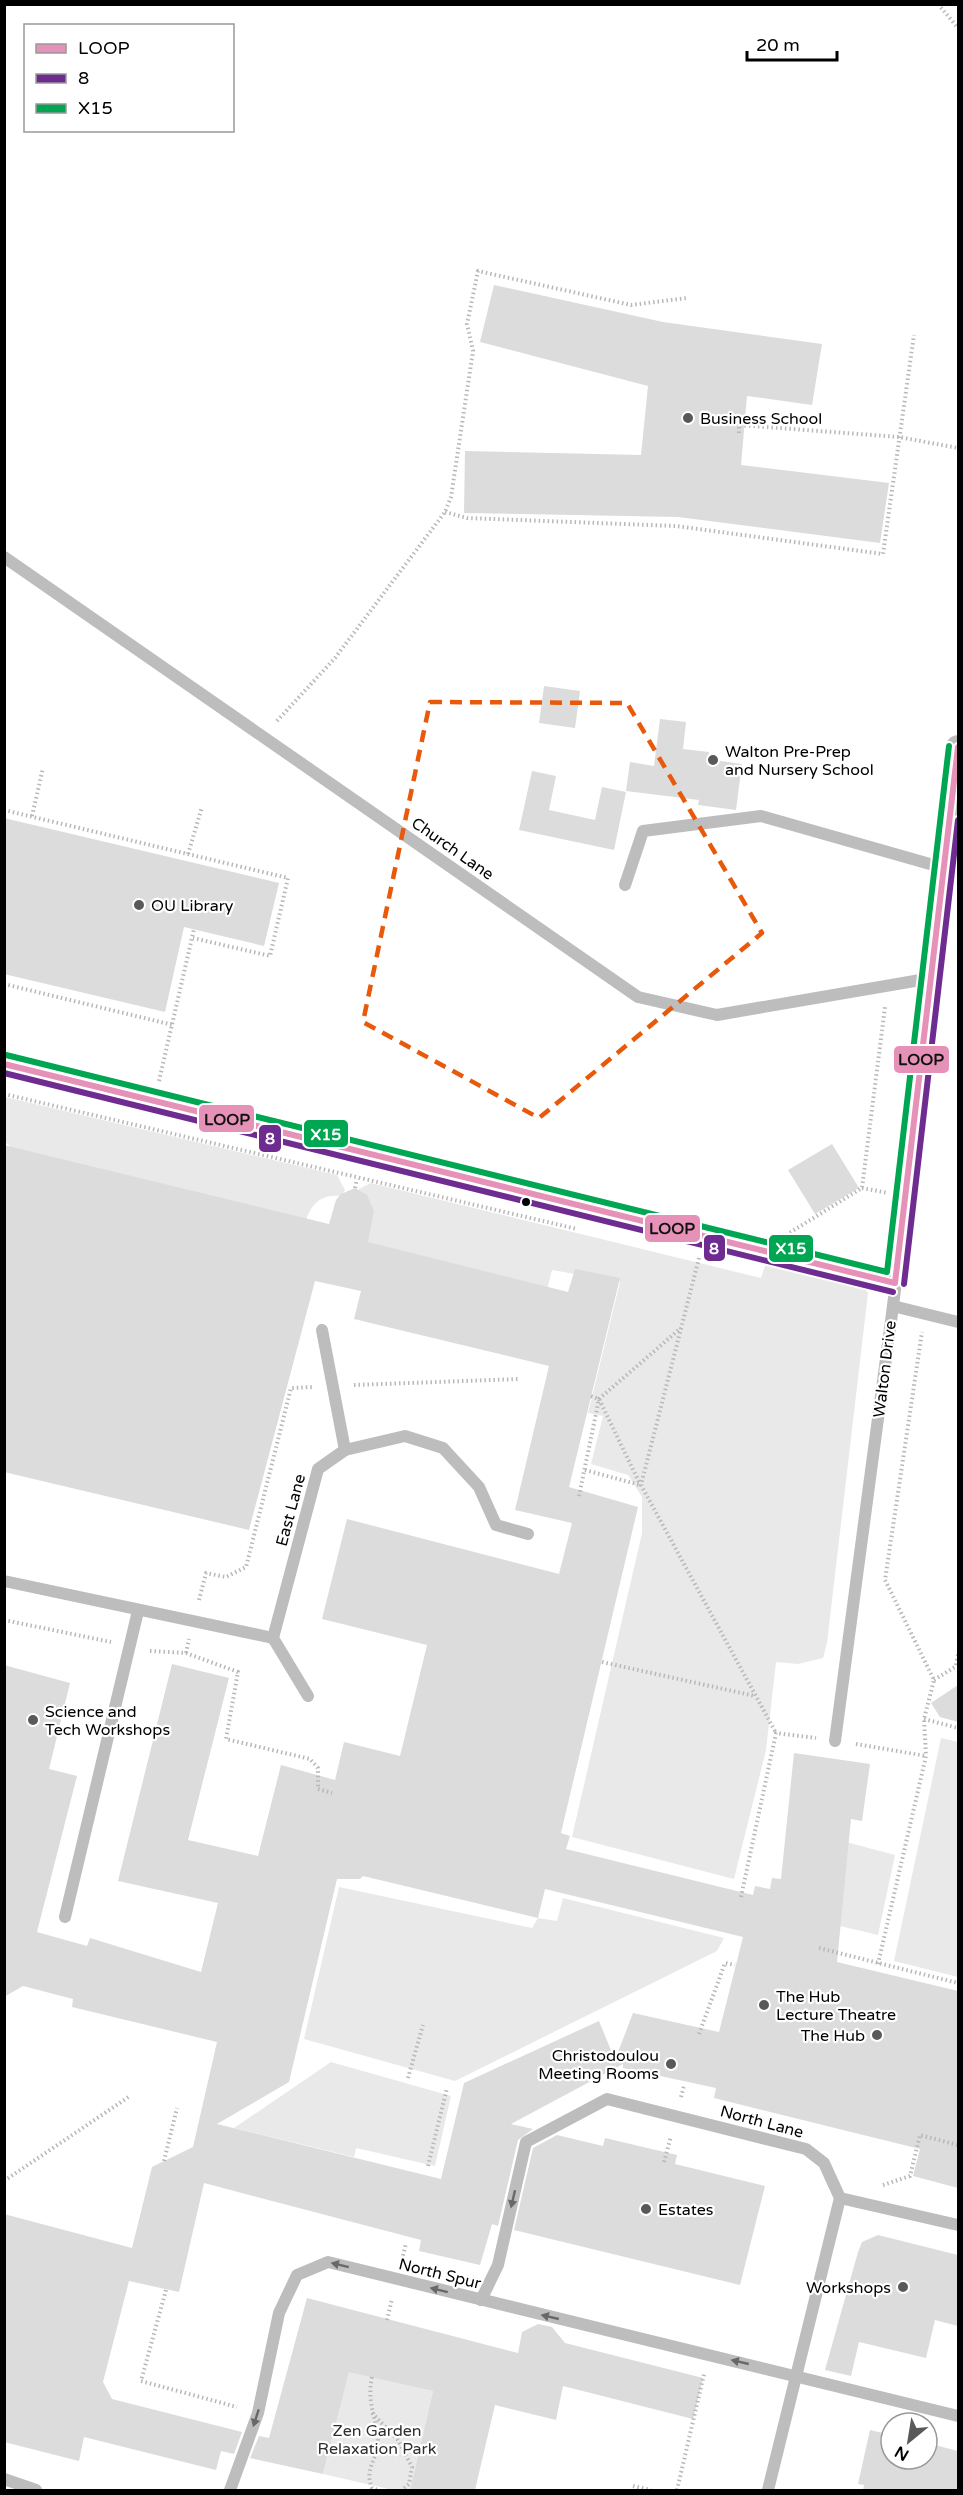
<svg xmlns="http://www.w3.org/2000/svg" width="963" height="2495" font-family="'Varela Round',sans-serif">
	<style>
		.green { fill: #e9e9e9 }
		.building { fill: #dcdcdc; fill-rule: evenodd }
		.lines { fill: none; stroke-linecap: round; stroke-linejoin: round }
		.path { stroke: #b8b8b8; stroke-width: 4; stroke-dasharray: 1.5 3; stroke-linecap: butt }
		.service { stroke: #bdbdbd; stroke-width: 12 }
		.minor { stroke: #bdbdbd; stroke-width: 24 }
		.bus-1-casing { stroke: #fff; stroke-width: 10 }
		.bus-2-casing { stroke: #fff; stroke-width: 10 }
		.bus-3-casing { stroke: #fff; stroke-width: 10 }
		.bus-1 { stroke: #e692b8; stroke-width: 6 }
		.bus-2 { stroke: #6e2c91; stroke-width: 6 }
		.bus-3 { stroke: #00a651; stroke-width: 6 }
		.oneway { fill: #686868 }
		.marked { fill: none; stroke: #e8590c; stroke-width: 4.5; stroke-dasharray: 12 8; stroke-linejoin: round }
		.poi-dot { fill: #595959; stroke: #fff; stroke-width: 2 }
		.bus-dot { fill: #000; stroke: #fff; stroke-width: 2 }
		.labels { text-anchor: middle; stroke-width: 4.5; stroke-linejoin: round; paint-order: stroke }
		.poi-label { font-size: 16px; fill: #000; stroke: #fff; text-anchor: start }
		.street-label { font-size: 16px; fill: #000; stroke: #fff }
		.park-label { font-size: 16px; fill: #2e2e2e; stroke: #fff }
		.line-badge { stroke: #fff; stroke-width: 2 }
		.badge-label { font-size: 16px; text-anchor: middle; font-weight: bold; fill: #fff }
		.pale-badge-label { font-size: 16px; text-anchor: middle; font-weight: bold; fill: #111 }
	</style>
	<rect width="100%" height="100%" fill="#fff"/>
	<g class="green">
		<path d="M 5,1097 L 337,1175 L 345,1190 L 341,1196 C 318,1194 310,1206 304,1227 L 11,1157 L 10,1146 L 5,1142 Z"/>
		<polygon points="371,1183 761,1278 768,1256 849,1275 860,1282 868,1293 827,1643 823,1658 798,1664 776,1662 766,1750 734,1879 572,1837 642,1533 642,1497 628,1475 591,1464 603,1416 588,1413 620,1282 552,1270 543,1306 353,1260 356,1195 359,1189"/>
		<polygon points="941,1738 958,1742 958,1977 894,1961"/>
		<polygon points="842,1841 895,1855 878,1935 840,1926"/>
		<polygon points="339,1887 532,1928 538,1918 557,1921 563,1898 724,1938 717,1951 455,2081 304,2039"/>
		<polygon points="331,2062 451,2096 435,2166 356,2148 354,2157 234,2128"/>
		<polygon points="349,2371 433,2391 410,2490 393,2490 323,2474"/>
	</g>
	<g class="building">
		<polygon points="494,285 663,322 822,344 812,405 747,396 741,465 889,483 880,543 678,517 464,513 465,451 641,455 648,386 480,342"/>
		<polygon points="544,686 580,691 575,728 539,723"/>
		<polygon points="660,719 686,722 683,749 709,752 708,759 742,764 736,810 698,805 699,800 626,791 630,762 654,766"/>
		<polygon points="532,771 556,776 549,810 595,820 602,787 626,792 614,850 519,830"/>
		<polygon points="4,818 279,883 264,946 184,927 165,1012 4,974"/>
		<polygon points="832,1144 859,1188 815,1214 788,1170"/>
		<path d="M 4,1145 L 329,1224 L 336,1200 L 341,1194 L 355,1188 L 367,1195 L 374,1211 L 368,1242 L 568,1292 L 575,1269 L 620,1278 L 569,1487 L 638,1507 L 561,1833 L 570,1836 L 566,1849 L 753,1895 L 755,1886 L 770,1889 L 772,1878 L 781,1879 L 794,1753 L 870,1764 L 862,1821 L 851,1819 L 837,1962 L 958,1991 L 958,2188 L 913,2176 L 920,2149 L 714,2098 L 716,2088 L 623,2068 L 623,2064 L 511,2124 L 533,2129 L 518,2140 L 498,2226 L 492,2224 L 480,2265 L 419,2251 L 421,2240 L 204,2183 L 179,2292 L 129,2281 L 103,2382 L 112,2399 L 242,2432 L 234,2454 L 221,2451 L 216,2470 L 84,2437 L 79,2461 L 4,2442 L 4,2214 L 132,2248 L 152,2167 L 193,2147 L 217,2042 L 72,2007 L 73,1999 L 23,1986 L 4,1997 L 4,1665 L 70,1683 L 49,1769 L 77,1776 L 37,1932 L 87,1946 L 90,1938 L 201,1972 L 218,1903 L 118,1881 L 172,1664 L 229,1678 L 188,1840 L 258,1856 L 281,1765 L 335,1780 L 344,1742 L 400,1756 L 427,1645 L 322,1619 L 347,1519 L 559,1574 L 572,1523 L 515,1510 L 549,1366 L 354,1319 L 361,1291 L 315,1281 L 249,1530 L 4,1472 ZM 363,1876 L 538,1918 L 545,1889 L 743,1937 L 719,2032 L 633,2013 L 615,2060 L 599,2021 L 464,2083 L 441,2179 L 217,2124 L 289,2082 L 337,1879 L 360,1879 Z"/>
		<polygon points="958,1685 958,1722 940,1717 931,1703"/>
		<polygon points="557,2135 603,2146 605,2138 677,2155 675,2164 765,2186 740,2285 514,2230 533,2148"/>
		<polygon points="878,2235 958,2255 958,2326 935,2320 926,2358 859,2342 851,2376 825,2370 858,2252 862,2242"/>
		<polygon points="307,2298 518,2353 522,2332 538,2324 552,2327 565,2343 703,2378 693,2419 563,2386 556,2420 495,2405 475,2490 410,2490 433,2391 349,2372 323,2474 250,2458 259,2436 269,2438"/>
		<polygon points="870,2430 891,2435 891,2459 927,2459 927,2443 958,2451 958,2490 863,2490 864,2485 858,2484"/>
	</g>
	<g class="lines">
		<g class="path">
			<polyline points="938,4 958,28"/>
			<polyline points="739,433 739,425 899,437 958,448"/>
			<polyline points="445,512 467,518 676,526 883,554 914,335"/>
			<polyline points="277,721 335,658 445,512 451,497 473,351 467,324 478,271 631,305 687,298"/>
			<polyline points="4,810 288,878 270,956 193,938"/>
			<polyline points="32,816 43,768"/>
			<polyline points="188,854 202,807"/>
			<polyline points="4,984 173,1025"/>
			<polyline points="159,1081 194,929"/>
			<polyline points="4,1094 577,1229"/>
			<polyline points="355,1188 357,1179"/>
			<polyline points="862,1188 888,1193"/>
			<polyline points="786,1235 862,1188 885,1007"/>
			<polyline points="699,1258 641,1485 776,1733"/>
			<polyline points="354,1385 519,1379"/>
			<polyline points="591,1396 599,1399 640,1484"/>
			<polyline points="585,1470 640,1485"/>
			<polyline points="579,1496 599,1399 681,1328"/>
			<polyline points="199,1600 206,1573 226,1577 246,1567 291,1388 314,1387"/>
			<polyline points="4,1620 111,1642"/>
			<polyline points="150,1651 186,1653 238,1672 226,1739 310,1759 318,1768 318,1789 332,1793"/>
			<polyline points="186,1653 189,1639"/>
			<polyline points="602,1662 755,1696"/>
			<polyline points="956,1665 958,1654"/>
			<polyline points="934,1680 958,1665"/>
			<polyline points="924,1719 958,1728"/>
			<polyline points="856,1744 926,1756"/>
			<polyline points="741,1897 776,1733 816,1738"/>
			<polyline points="819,1948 958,1983"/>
			<polyline points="878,1964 926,1756 924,1719 934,1680 885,1580 922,1332"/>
			<polyline points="699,2034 725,1963 735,1965"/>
			<polyline points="408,2078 423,2025"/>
			<polyline points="681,2097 684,2086"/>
			<polyline points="164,2161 177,2108"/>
			<polyline points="664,2162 671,2136"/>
			<polyline points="428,2166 447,2088"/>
			<polyline points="4,2181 130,2096"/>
			<polyline points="883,2185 910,2176 920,2135 958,2145"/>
			<polyline points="402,2260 406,2243"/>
			<polyline points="166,2290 141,2381 237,2407"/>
			<polyline points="387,2320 392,2299"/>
			<path d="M 372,2377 C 366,2406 378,2418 378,2443 C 377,2460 364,2469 372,2488 L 378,2490"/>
			<polyline points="372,2413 398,2440 412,2467 409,2484 402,2490"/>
			<polyline points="633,2486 651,2490"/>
			<polyline points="677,2490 704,2374"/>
		</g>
		<g class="service">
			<polyline points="4,557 638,997 717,1015 932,978 893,1306 835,1741"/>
			<polyline points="625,885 643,831 761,816 944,868"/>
			<polyline points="4,1064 895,1283"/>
			<polyline points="893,1306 958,1322"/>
			<polyline points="322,1330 345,1450"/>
			<polyline points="4,1581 273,1638"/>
			<polyline points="308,1696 273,1638 318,1469 345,1450 405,1436 443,1448 479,1487 496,1525 528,1534"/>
			<polyline points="65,1917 138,1611"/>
			<polyline points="840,2198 958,2225"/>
			<polyline points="481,2300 498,2265 526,2142 607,2099 806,2149 824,2163 840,2198 768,2490"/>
			<polyline points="4,2479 36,2490"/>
			<polyline points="230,2490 258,2413 279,2313 297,2275 328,2262 958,2416"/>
		</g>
		<polyline class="minor" points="932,978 958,747"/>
		<g class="bus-1-casing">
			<g id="bus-1">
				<polyline points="4,1064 895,1283"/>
				<polyline points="895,1283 958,747"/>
			</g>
		</g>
		<g class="bus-2-casing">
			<g id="bus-2">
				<polyline points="4,1073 893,1292"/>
				<polyline points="904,1284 958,820"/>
			</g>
		</g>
		<g class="bus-3-casing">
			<polyline id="bus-3" points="6,1055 887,1272 949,746"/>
		</g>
		<use href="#bus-1" class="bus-1"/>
		<use href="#bus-2" class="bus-2"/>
		<use href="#bus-3" class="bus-3"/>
	</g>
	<defs><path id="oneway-solid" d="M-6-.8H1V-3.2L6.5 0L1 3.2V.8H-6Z" transform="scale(1.5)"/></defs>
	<g class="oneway">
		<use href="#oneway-solid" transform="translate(513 2199) rotate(103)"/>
		<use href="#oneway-solid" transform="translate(340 2265) rotate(-166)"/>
		<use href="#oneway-solid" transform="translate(439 2290) rotate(-166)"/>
		<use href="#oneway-solid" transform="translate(550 2317) rotate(-167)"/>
		<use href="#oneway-solid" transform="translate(740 2362) rotate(-167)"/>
		<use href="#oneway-solid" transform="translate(256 2418) rotate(108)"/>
	</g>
	<path class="marked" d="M 430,702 L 627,703 L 762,933 L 539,1118 L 363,1022 Z"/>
	<g class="poi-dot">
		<circle cx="688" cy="418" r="6"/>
		<circle cx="713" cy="760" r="6"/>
		<circle cx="139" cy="905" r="6"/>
		<circle cx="33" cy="1720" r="6"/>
		<circle cx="764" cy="2005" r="6"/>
		<circle cx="877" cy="2035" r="6"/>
		<circle cx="671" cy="2064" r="6"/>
		<circle cx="646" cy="2209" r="6"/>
		<circle cx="903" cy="2287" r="6"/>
	</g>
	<circle class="bus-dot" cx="526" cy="1202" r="5"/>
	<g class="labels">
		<g class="poi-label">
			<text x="700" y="424">Business School</text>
			<text x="725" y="757">Walton Pre-Prep<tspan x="725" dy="18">and Nursery School</tspan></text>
			<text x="151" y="911">OU Library</text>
			<text x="45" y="1717">Science and<tspan x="45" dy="18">Tech Workshops</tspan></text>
			<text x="776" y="2002">The Hub<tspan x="776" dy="18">Lecture Theatre</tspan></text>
			<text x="865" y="2041" text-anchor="end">The Hub</text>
			<text x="659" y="2061" text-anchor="end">Christodoulou<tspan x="659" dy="18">Meeting Rooms</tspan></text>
			<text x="658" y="2215">Estates</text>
			<text x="891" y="2293" text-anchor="end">Workshops</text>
		</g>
		<g class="street-label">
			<text transform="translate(453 848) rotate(35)" y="6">Church Lane</text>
			<text transform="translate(884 1369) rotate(-83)" y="6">Walton Drive</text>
			<text transform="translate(290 1510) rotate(-75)" y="6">East Lane</text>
			<text transform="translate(762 2121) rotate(15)" y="6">North Lane</text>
			<text transform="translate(440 2273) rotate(14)" y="6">North Spur</text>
		</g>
		<g class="park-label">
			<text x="377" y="2436">Zen Garden<tspan x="377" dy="18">Relaxation Park</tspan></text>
		</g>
	</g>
	<g class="line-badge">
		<rect x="893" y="1045" width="57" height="29" rx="6" fill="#e692b8"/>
		<rect x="198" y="1104" width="57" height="29" rx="6" fill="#e692b8"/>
		<rect x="303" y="1119" width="46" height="29" rx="6" fill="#00a651"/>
		<rect x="258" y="1124" width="24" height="29" rx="6" fill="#6e2c91"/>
		<rect x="644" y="1214" width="57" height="29" rx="6" fill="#e692b8"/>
		<rect x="703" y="1234" width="23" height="28" rx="6" fill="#6e2c91"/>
		<rect x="768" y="1234" width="46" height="29" rx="6" fill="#00a651"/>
	</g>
	<g class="badge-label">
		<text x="326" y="1140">X15</text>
		<text x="270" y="1144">8</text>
		<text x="714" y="1254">8</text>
		<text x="791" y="1254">X15</text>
	</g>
	<g class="pale-badge-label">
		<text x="921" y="1065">LOOP</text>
		<text x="227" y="1125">LOOP</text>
		<text x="672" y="1234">LOOP</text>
	</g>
	<rect width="963" height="2495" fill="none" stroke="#000000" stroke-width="12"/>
	<rect x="24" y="24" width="210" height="108" fill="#ffffff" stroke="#999999" stroke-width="1.5"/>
	<rect x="36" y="44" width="30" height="9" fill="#e692b8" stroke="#999999" stroke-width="1.5"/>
	<text x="78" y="54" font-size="18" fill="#000000">LOOP</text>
	<rect x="36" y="74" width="30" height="9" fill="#6e2c91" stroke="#999999" stroke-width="1.5"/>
	<text x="78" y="84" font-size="18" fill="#000000">8</text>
	<rect x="36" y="104" width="30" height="9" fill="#00a651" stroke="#999999" stroke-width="1.5"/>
	<text x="78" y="114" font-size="18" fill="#000000">X15</text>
	<g transform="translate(909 2441) rotate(210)"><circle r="28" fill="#ffffff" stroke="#999999" stroke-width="1.5"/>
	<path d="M0-4.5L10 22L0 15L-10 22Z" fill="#595959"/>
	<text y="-9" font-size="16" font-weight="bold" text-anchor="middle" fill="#000000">N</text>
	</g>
	<path d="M747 51v9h90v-9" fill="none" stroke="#000000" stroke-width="3"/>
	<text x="756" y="51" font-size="18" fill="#000000" stroke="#ffffff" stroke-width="4.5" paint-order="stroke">20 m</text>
</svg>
